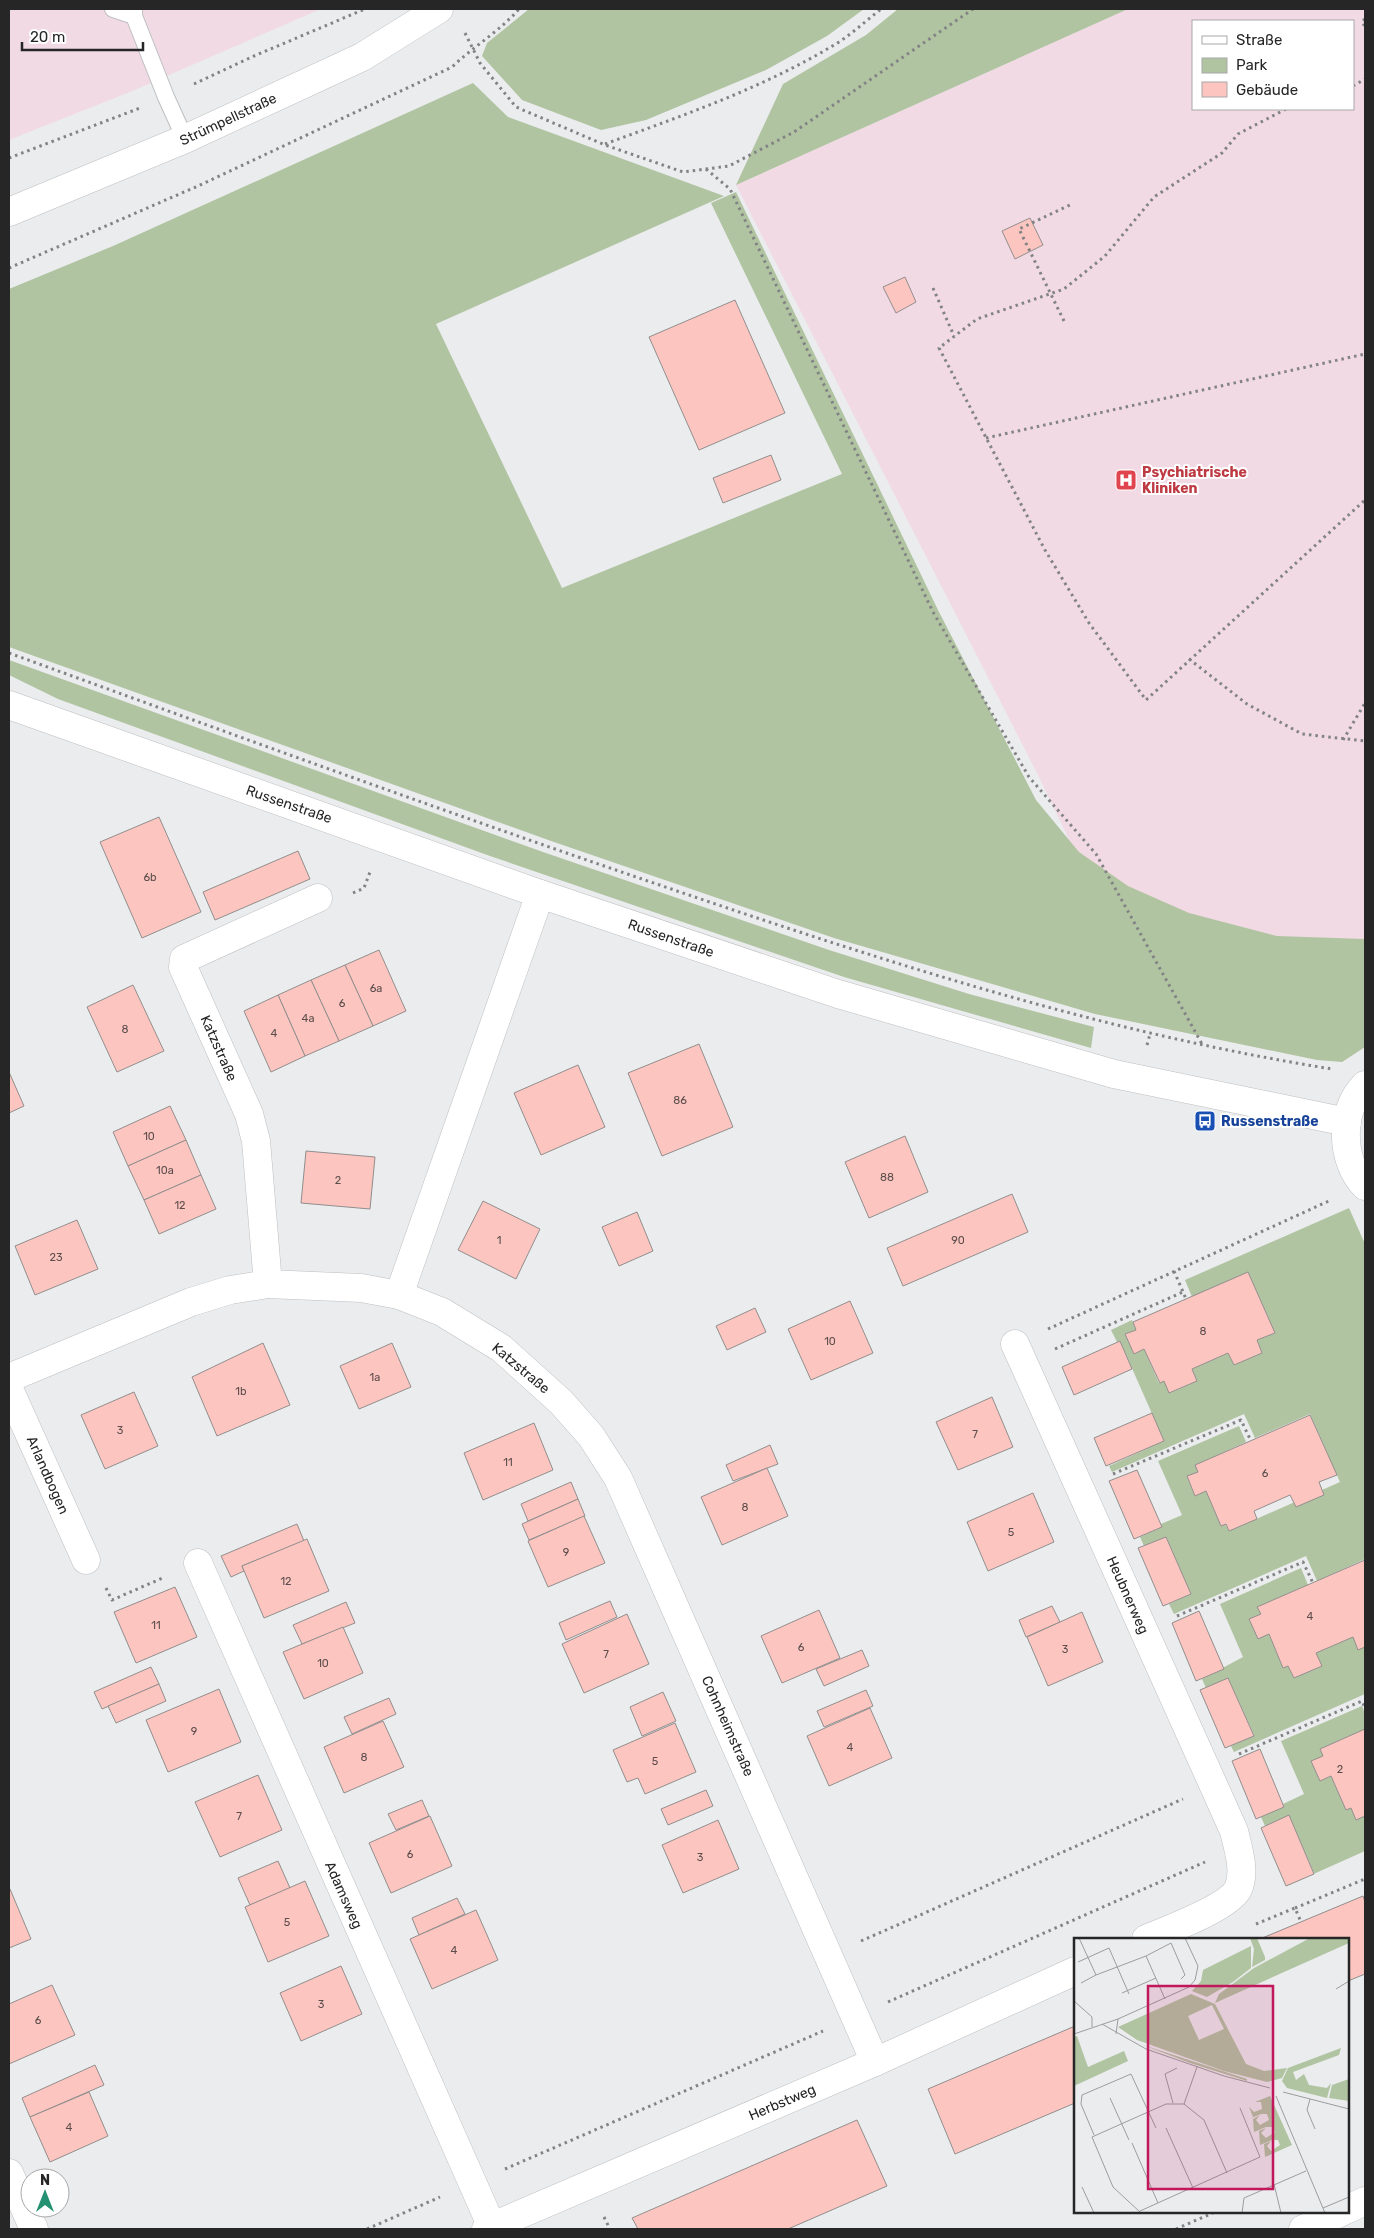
<svg xmlns="http://www.w3.org/2000/svg" width="1374" height="2238" font-family="Rubik,sans-serif">
	<style>
		.medical { fill: #f2dae5; fill-rule: evenodd }
		.green { fill: #b1c4a1 }
		.building { fill: #fdc5bf; stroke: #918e8e }
		.lines { fill: none; stroke-linecap: round; stroke-linejoin: round }
		.lane-casing { stroke: #bebfc1; stroke-width: 18 }
		.street-casing { stroke: #bebfc1; stroke-width: 29 }
		.secondary-casing { stroke: #bebfc1; stroke-width: 29 }
		.path { stroke: #828384; stroke-width: 3; stroke-dasharray: 2.5 4; stroke-linecap: butt }
		.lane { stroke: #fff; stroke-width: 16 }
		.street { stroke: #fff; stroke-width: 28 }
		.secondary { stroke: #fff; stroke-width: 28 }
		.labels { text-anchor: middle; stroke-width: 4; stroke-linejoin: round; paint-order: stroke }
		.number-label { font-size: 11px; fill: #5c4e4d }
		.street-label { font-size: 14px; fill: #262627; stroke: #fff }
		.health-label { font-size: 14px; font-weight: bold; fill: #be3a42; stroke: #fff; text-anchor: start }
		.transit-label { font-size: 14px; font-weight: bold; fill: #164399; stroke: #fff; text-anchor: start }
		.inset-road { fill: none; stroke: #9c9d9e; stroke-width: 1 }
		.view { fill: #c2185b; fill-opacity: 0.15; stroke: #c2185b; stroke-width: 2.5 }
		.inset-edge { fill: none; stroke: #262627; stroke-width: 2.5 }
	</style>
	<rect width="100%" height="100%" fill="#eaecee"/>
	<g class="medical">
		<polygon points="9,9 321,9 130,92 9,140"/>
		<path d="M 1128,9 L 1365,9 L 1365,1047 L 1342,1062 L 1154,1016 L 1038,775 L 736,185 ZM 1193,21 L 1353,21 L 1353,109 L 1193,109 Z"/>
	</g>
	<g class="green">
		<polygon points="529,9 864,9 827,36 766,70 646,120 601,130 522,100 482,56 487,43"/>
		<polygon points="898,9 1128,9 736,185 783,84 866,35"/>
		<polygon points="473,83 508,117 724,196 436,324 562,588 842,474 711,203 736,192 939,612 1036,800 1079,852 1128,886 1189,913 1277,936 1365,939 1365,1047 1342,1062 1317,1060 1095,1014 834,938 551,841 9,647 9,289 113,246"/>
		<polygon points="9,660 543,852 829,950 969,994 1094,1027 1091,1048 844,977 490,856 58,699 9,675"/>
		<polygon points="1349,1208 1365,1244 1365,1559 1317,1581 1306,1556 1174,1614 1169,1604 1191,1594 1166,1537 1144,1546 1140,1537 1162,1527 1161,1524 1182,1515 1158,1461 1239,1426 1246,1442 1196,1465 1198,1472 1187,1477 1195,1496 1206,1491 1229,1531 1340,1482 1310,1414 1255,1438 1244,1414 1112,1472 1109,1466 1164,1441 1120,1341 1117,1342 1111,1330 1132,1320 1136,1330 1125,1334 1134,1354 1144,1349 1159,1383 1164,1381 1170,1393 1197,1381 1192,1369 1228,1353 1234,1365 1262,1353 1257,1340 1275,1333 1248,1272 1192,1297 1185,1280"/>
		<polygon points="1301,1568 1308,1585 1258,1607 1261,1614 1249,1619 1269,1634 1283,1668 1288,1666 1294,1678 1321,1666 1316,1653 1353,1637 1358,1649 1365,1647 1365,1694 1234,1752 1231,1746 1254,1735 1228,1678 1206,1688 1202,1679 1243,1657 1220,1604"/>
		<polygon points="1362,1706 1365,1714 1365,1729 1320,1749 1323,1756 1312,1761 1320,1781 1331,1776 1346,1810 1351,1808 1356,1820 1365,1816 1365,1851 1289,1885 1286,1886 1314,1873 1289,1816 1265,1826 1261,1817 1284,1807 1283,1804 1304,1794 1281,1741"/>
	</g>
	<g class="building">
		<polygon points="1030,218 1043,245 1015,259 1002,231"/>
		<polygon points="905,277 916,302 896,313 883,287"/>
		<polygon points="735,300 785,413 699,450 649,337"/>
		<polygon points="771,455 781,480 723,503 713,478"/>
		<polygon points="159,817 201,912 142,938 100,842"/>
		<polygon points="298,851 310,879 215,920 203,892"/>
		<polygon points="379,950 406,1011 373,1026 345,965"/>
		<polygon points="345,965 373,1026 339,1041 311,980"/>
		<polygon points="311,980 339,1041 305,1056 278,995"/>
		<polygon points="133,985 164,1051 117,1072 87,1007"/>
		<polygon points="278,995 305,1056 271,1072 244,1011"/>
		<polygon points="699,1044 733,1127 662,1156 628,1073"/>
		<polygon points="578,1065 605,1127 541,1155 514,1093"/>
		<polygon points="9,1072 24,1106 9,1113"/>
		<polygon points="170,1106 186,1140 128,1166 113,1132"/>
		<polygon points="905,1136 928,1192 869,1218 845,1162"/>
		<polygon points="186,1140 201,1175 144,1200 128,1166"/>
		<polygon points="306,1151 375,1157 370,1209 301,1203"/>
		<polygon points="201,1175 216,1209 159,1234 144,1200"/>
		<polygon points="1012,1194 1028,1232 903,1286 887,1248"/>
		<polygon points="483,1201 540,1229 516,1279 458,1250"/>
		<polygon points="637,1212 653,1251 619,1266 602,1227"/>
		<polygon points="77,1220 98,1269 35,1295 15,1246"/>
		<polygon points="1248,1272 1275,1333 1257,1340 1262,1353 1234,1365 1228,1353 1192,1369 1197,1381 1169,1393 1164,1381 1160,1383 1144,1349 1134,1354 1125,1334 1136,1330 1133,1322"/>
		<polygon points="850,1301 873,1353 811,1380 788,1329"/>
		<polygon points="755,1308 766,1332 727,1350 716,1326"/>
		<polygon points="1120,1341 1132,1369 1074,1395 1062,1367"/>
		<polygon points="263,1343 290,1405 217,1436 192,1377"/>
		<polygon points="392,1343 411,1387 359,1409 340,1366"/>
		<polygon points="134,1392 158,1446 105,1469 81,1415"/>
		<polygon points="992,1397 1013,1447 958,1470 936,1422"/>
		<polygon points="1152,1413 1164,1441 1106,1466 1094,1438"/>
		<polygon points="1310,1415 1337,1475 1319,1482 1324,1495 1296,1507 1290,1495 1254,1511 1257,1519 1229,1531 1226,1524 1221,1526 1206,1491 1195,1496 1187,1476 1198,1472 1195,1465"/>
		<polygon points="534,1423 553,1470 483,1500 464,1453"/>
		<polygon points="770,1445 778,1464 733,1481 726,1465"/>
		<polygon points="767,1468 788,1516 722,1545 701,1497"/>
		<polygon points="1137,1470 1162,1527 1134,1539 1109,1481"/>
		<polygon points="571,1482 578,1499 528,1521 521,1504"/>
		<polygon points="1033,1493 1054,1542 988,1571 967,1522"/>
		<polygon points="578,1499 585,1516 529,1540 522,1524"/>
		<polygon points="584,1516 605,1563 548,1587 528,1541"/>
		<polygon points="297,1524 304,1541 242,1566 244,1571 231,1577 221,1556"/>
		<polygon points="1166,1537 1191,1594 1163,1606 1138,1548"/>
		<polygon points="307,1539 329,1591 264,1618 242,1566"/>
		<polygon points="1365,1560 1365,1647 1358,1650 1353,1637 1316,1653 1322,1666 1294,1678 1288,1666 1283,1668 1269,1634 1258,1639 1249,1619 1261,1614 1257,1607"/>
		<polygon points="175,1587 197,1637 136,1663 114,1612"/>
		<polygon points="610,1601 617,1617 566,1640 559,1623"/>
		<polygon points="346,1602 355,1623 302,1644 293,1625"/>
		<polygon points="1052,1606 1060,1622 1026,1637 1019,1620"/>
		<polygon points="819,1610 840,1658 782,1683 761,1636"/>
		<polygon points="1199,1611 1224,1669 1196,1681 1172,1623"/>
		<polygon points="1082,1612 1103,1662 1048,1686 1027,1637"/>
		<polygon points="627,1614 649,1664 584,1693 562,1644"/>
		<polygon points="343,1627 363,1673 304,1699 283,1652"/>
		<polygon points="862,1650 869,1666 824,1686 816,1669"/>
		<polygon points="151,1667 159,1684 102,1709 94,1692"/>
		<polygon points="1228,1678 1254,1736 1225,1748 1200,1690"/>
		<polygon points="159,1684 166,1701 116,1723 108,1706"/>
		<polygon points="219,1689 241,1742 168,1772 146,1720"/>
		<polygon points="866,1690 873,1706 824,1727 817,1711"/>
		<polygon points="663,1692 676,1721 642,1736 630,1707"/>
		<polygon points="389,1698 396,1714 352,1734 344,1717"/>
		<polygon points="870,1708 892,1758 829,1786 807,1736"/>
		<polygon points="383,1721 404,1767 344,1793 324,1747"/>
		<polygon points="675,1723 696,1772 645,1794 638,1778 627,1782 613,1750"/>
		<polygon points="1365,1729 1365,1816 1356,1820 1351,1808 1346,1810 1331,1776 1320,1781 1311,1761 1323,1756 1320,1749"/>
		<polygon points="1260,1749 1284,1807 1256,1819 1232,1761"/>
		<polygon points="258,1775 282,1830 220,1857 195,1802"/>
		<polygon points="706,1790 713,1806 668,1825 661,1809"/>
		<polygon points="422,1800 429,1816 396,1830 388,1814"/>
		<polygon points="1289,1815 1314,1874 1286,1886 1261,1828"/>
		<polygon points="430,1816 452,1866 391,1893 369,1843"/>
		<polygon points="718,1820 739,1869 683,1893 662,1845"/>
		<polygon points="278,1861 290,1888 250,1905 238,1878"/>
		<polygon points="305,1881 329,1936 268,1962 245,1907"/>
		<polygon points="10,1889 31,1939 9,1948 9,1890"/>
		<polygon points="1363,1896 1365,1902 1365,1974 1348,1981 1348,1939 1260,1939"/>
		<polygon points="457,1898 465,1914 419,1935 412,1918"/>
		<polygon points="476,1910 498,1960 432,1989 410,1939"/>
		<polygon points="341,1966 362,2014 301,2041 280,1993"/>
		<polygon points="52,1985 75,2035 9,2064 9,2004"/>
		<polygon points="1075,2026 1075,2103 955,2154 928,2089"/>
		<polygon points="95,2065 104,2085 30,2117 22,2098"/>
		<polygon points="89,2092 108,2136 50,2162 30,2117"/>
		<polygon points="857,2120 887,2186 788,2229 638,2229 632,2218"/>
	</g>
	<g class="lines">
		<g class="lane-casing">
			<g id="lane">
				<polyline points="113,9 134,16"/>
				<polyline points="134,9 134,16 166,97 185,139"/>
			</g>
		</g>
		<g class="street-casing">
			<g id="street">
				<polyline points="9,212 185,139 362,57 439,9"/>
				<polyline points="268,1284 256,1141 249,1114 183,967 184,959 318,898"/>
				<polyline points="399,1295 540,894"/>
				<path d="M 1015,1344 L 1234,1831 C 1238,1848 1246,1872 1238,1889 C 1228,1908 1167,1930 1146,1939"/>
				<polyline points="9,1378 191,1302 230,1290 268,1284 361,1288 399,1295 442,1312 501,1348 561,1402 591,1436 618,1478 875,2062"/>
				<polyline points="9,1389 86,1560"/>
				<polyline points="198,1563 492,2227"/>
				<polyline points="9,2173 34,2229"/>
				<polyline points="1348,2209 1365,2201"/>
				<polyline points="486,2229 875,2062 1075,1971"/>
				<polyline points="1303,2229 1342,2212"/>
			</g>
		</g>
		<g class="secondary-casing">
			<g id="secondary">
				<polyline points="9,705 540,894 838,994 1114,1074 1347,1122"/>
				<path d="M 1365,1085 C 1339,1111 1340,1160 1365,1186"/>
			</g>
		</g>
		<g class="path">
			<polyline points="1365,19 1362,21 1365,27"/>
			<polyline points="465,33 480,63 516,107 605,145 683,172 729,166 794,132 973,9"/>
			<polyline points="194,84 254,56 365,9"/>
			<polyline points="1353,86 1365,79"/>
			<polyline points="1286,109 1238,134 1222,153 1154,197 1105,256 1064,289 977,319 939,348 1045,550 1089,623 1146,700 1365,500"/>
			<path d="M 605,144 C 684,115 766,87 839,42 C 854,32 867,20 881,9"/>
			<polyline points="9,158 140,108"/>
			<polyline points="706,169 730,189 933,612 1029,777 1096,854 1202,1044"/>
			<path d="M 9,268 L 198,186 L 452,67 C 474,46 500,31 519,9"/>
			<polyline points="933,288 954,336"/>
			<polyline points="1064,321 1019,229 1070,205"/>
			<polyline points="986,438 1365,354"/>
			<path d="M 9,653 C 234,735 459,817 686,894 C 898,966 1111,1034 1332,1069"/>
			<polyline points="1189,659 1247,704 1302,734 1365,741"/>
			<polyline points="1343,740 1365,703"/>
			<polyline points="353,893 364,888 370,872"/>
			<polyline points="1147,1045 1150,1034"/>
			<polyline points="1174,1271 1186,1299"/>
			<polyline points="1048,1329 1331,1200"/>
			<polyline points="1055,1349 1183,1292"/>
			<polyline points="1113,1474 1241,1420 1251,1441"/>
			<polyline points="106,1588 112,1600 165,1577"/>
			<polyline points="1177,1616 1303,1562 1313,1583"/>
			<polyline points="1239,1754 1362,1701 1365,1708"/>
			<polyline points="1295,1908 1365,1879"/>
			<polyline points="1256,1924 1295,1908 1301,1922"/>
			<polyline points="861,1941 1183,1799"/>
			<polyline points="888,2002 1205,1862"/>
			<polyline points="505,2169 823,2031"/>
			<polyline points="604,2217 610,2229"/>
			<polyline points="367,2229 440,2197"/>
			<polyline points="1176,2229 1215,2212"/>
		</g>
		<use href="#lane" class="lane"/>
		<use href="#street" class="street"/>
		<use href="#secondary" class="secondary"/>
	</g>
	<defs>
		<g id="hospital-square" transform="scale(1.125)"><rect x="-9" y="-9" width="18" height="18" rx="4" fill="#e0444e" stroke="#fff"/><path d="M-5-5h3v3.5h4V-5h3V5h-3V1.5h-4V5h-3Z" fill="#fff"/></g>
		<g id="bus-square" transform="scale(1.125)"><rect x="-9" y="-9" width="18" height="18" rx="4" fill="#1a4fb4" stroke="#fff"/><path d="M-5-6H5V4H4V6H2V4H-2V6H-4V4H-5ZM-3.5-4V0h7V-4ZM-3.5 1.2v1.5H-2V1.2ZM2 1.2v1.5H3.5V1.2Z" fill="#fff"/></g>
	</defs>
	<g fill-rule="evenodd">
		<use href="#hospital-square" x="1126" y="480"/>
		<use href="#bus-square" x="1205" y="1121"/>
	</g>
	<g class="labels">
		<g class="number-label">
			<text x="150" y="881">6b</text>
			<text x="376" y="992">6a</text>
			<text x="342" y="1007">6</text>
			<text x="308" y="1022">4a</text>
			<text x="125" y="1033">8</text>
			<text x="274" y="1037">4</text>
			<text x="680" y="1104">86</text>
			<text x="149" y="1140">10</text>
			<text x="165" y="1174">10a</text>
			<text x="887" y="1181">88</text>
			<text x="338" y="1184">2</text>
			<text x="180" y="1209">12</text>
			<text x="499" y="1244">1</text>
			<text x="958" y="1244">90</text>
			<text x="56" y="1261">23</text>
			<text x="1203" y="1335">8</text>
			<text x="830" y="1345">10</text>
			<text x="375" y="1381">1a</text>
			<text x="241" y="1395">1b</text>
			<text x="120" y="1434">3</text>
			<text x="975" y="1438">7</text>
			<text x="508" y="1466">11</text>
			<text x="1265" y="1477">6</text>
			<text x="745" y="1511">8</text>
			<text x="1011" y="1536">5</text>
			<text x="566" y="1556">9</text>
			<text x="286" y="1585">12</text>
			<text x="1310" y="1620">4</text>
			<text x="156" y="1629">11</text>
			<text x="801" y="1651">6</text>
			<text x="1065" y="1653">3</text>
			<text x="606" y="1658">7</text>
			<text x="323" y="1667">10</text>
			<text x="194" y="1735">9</text>
			<text x="850" y="1751">4</text>
			<text x="364" y="1761">8</text>
			<text x="655" y="1765">5</text>
			<text x="1340" y="1773">2</text>
			<text x="239" y="1820">7</text>
			<text x="410" y="1858">6</text>
			<text x="700" y="1861">3</text>
			<text x="287" y="1926">5</text>
			<text x="454" y="1954">4</text>
			<text x="321" y="2008">3</text>
			<text x="38" y="2024">6</text>
			<text x="69" y="2131">4</text>
		</g>
		<g class="street-label">
			<text transform="translate(228 119) rotate(-25)" y="5">Strümpellstraße</text>
			<text transform="translate(289 804) rotate(19)" y="5">Russenstraße</text>
			<text transform="translate(671 938) rotate(19)" y="5">Russenstraße</text>
			<text transform="translate(219 1048) rotate(66)" y="5">Katzstraße</text>
			<text transform="translate(521 1368) rotate(40)" y="5">Katzstraße</text>
			<text transform="translate(48 1475) rotate(66)" y="5">Arlandbogen</text>
			<text transform="translate(1128 1595) rotate(66)" y="5">Heubnerweg</text>
			<text transform="translate(728 1726) rotate(66)" y="5">Cohnheimstraße</text>
			<text transform="translate(344 1895) rotate(66)" y="5">Adamsweg</text>
			<text transform="translate(782 2102) rotate(-23)" y="5">Herbstweg</text>
		</g>
		<g class="health-label">
			<text x="1142" y="477">Psychiatrische<tspan x="1142" dy="16">Kliniken</tspan></text>
		</g>
		<g class="transit-label">
			<text x="1221" y="1126">Russenstraße</text>
		</g>
	</g>
	<g transform="translate(1074 1938)">
		<rect width="275" height="275" fill="#eaecee"/>
		<path d="M 176,0 L 183,0 L 191,19 L 191,22 L 178,29 L 180,11 ZM 236,0 L 275,0 L 275,5 L 141,65 L 145,56 L 180,30 ZM 177,8 L 177,30 L 159,44 L 133,59 L 118,53 L 127,43 L 129,32 ZM 117,56 L 141,66 L 172,126 L 190,133 L 213,130 L 208,140 L 193,144 L 150,133 L 63,102 L 44,89 ZM 138,67 L 150,91 L 125,102 L 114,78 ZM 3,98 L 14,129 L 50,113 L 54,123 L 0,148 L 0,99 ZM 66,106 L 173,141 L 173,143 L 119,126 ZM 267,110 L 265,117 L 219,134 L 222,142 L 230,136 L 235,147 L 253,150 L 257,145 L 253,160 L 213,150 L 208,143 L 214,130 ZM 274,138 L 275,138 L 275,163 L 255,160 L 258,147 L 275,141 ZM 196,158 L 218,207 L 191,219 L 190,206 L 197,203 L 193,208 L 197,213 L 206,207 L 204,202 L 198,202 L 186,207 L 185,193 L 192,190 L 187,195 L 192,200 L 201,194 L 198,189 L 192,189 L 180,194 L 179,181 L 186,177 L 182,182 L 186,187 L 195,182 L 193,176 L 187,176 L 175,181 L 179,179 L 175,169 L 180,174 L 188,171 L 187,164 L 181,164 Z" fill="#b1c4a1" fill-rule="evenodd"/>
		<path class="inset-road" d="M 5,0 L 22,37 L 72,18 L 91,61M 72,18 L 97,5 L 111,37 L 107,41M 4,24 L 35,10 L 55,56M 7,45 L 22,37M 262,51 L 275,43M 48,55 L 82,40M 0,63 L 18,79 L 18,89M 28,86 L 72,111 L 150,138 L 196,150M 0,96 L 44,81 L 115,49 L 121,42 L 124,28 L 111,0M 42,96 L 44,81M 209,154 L 275,171M 202,158 L 251,275M 36,160 L 55,202M 236,161 L 233,172 L 241,191M 99,165 L 91,136 L 103,130M 110,166 L 123,129M 92,190 L 119,250M 20,197 L 7,166 L 8,157 L 57,136 L 82,190M 58,205 L 84,265M 200,246 L 207,275M 8,249 L 20,275M 249,270 L 275,259M 66,273 L 186,219 L 166,170M 67,275 L 39,249 L 18,199 L 92,166 L 110,166 L 130,182 L 153,235M 168,275 L 170,260 L 232,233"/>
		<path class="view" d="M 74,48 L 199,48 L 199,251 L 74,251 Z"/>
		<rect width="275" height="275" class="inset-edge"/>
	</g>
	<rect width="1374" height="2238" fill="none" stroke="#262627" stroke-width="20"/>
	<rect x="1192" y="20" width="162" height="90" fill="#ffffff" stroke="#a8a8a9"/>
	<rect x="1202" y="36" width="25" height="8" fill="#ffffff" stroke="#a8a8a9"/>
	<text x="1236" y="45" font-size="15" fill="#262627">Straße</text>
	<rect x="1202" y="58" width="25" height="15" fill="#b1c4a1" stroke="#a8a8a9"/>
	<text x="1236" y="70" font-size="15" fill="#262627">Park</text>
	<rect x="1202" y="82" width="25" height="15" fill="#fdc5bf" stroke="#a8a8a9"/>
	<text x="1236" y="95" font-size="15" fill="#262627">Gebäude</text>
	<g transform="translate(45 2193)"><circle r="24" fill="#ffffff" stroke="#a8a8a9"/>
	<path d="M0-4L9 19L0 12L-9 19Z" fill="#249272"/>
	<text y="-8" font-size="14" font-weight="bold" text-anchor="middle" fill="#262627">N</text>
	</g>
	<path d="M22 42v8h121v-8" fill="none" stroke="#262627" stroke-width="2.5"/>
	<text x="30" y="42" font-size="15" fill="#262627" stroke="#ffffff" stroke-width="4" paint-order="stroke">20 m</text>
</svg>
